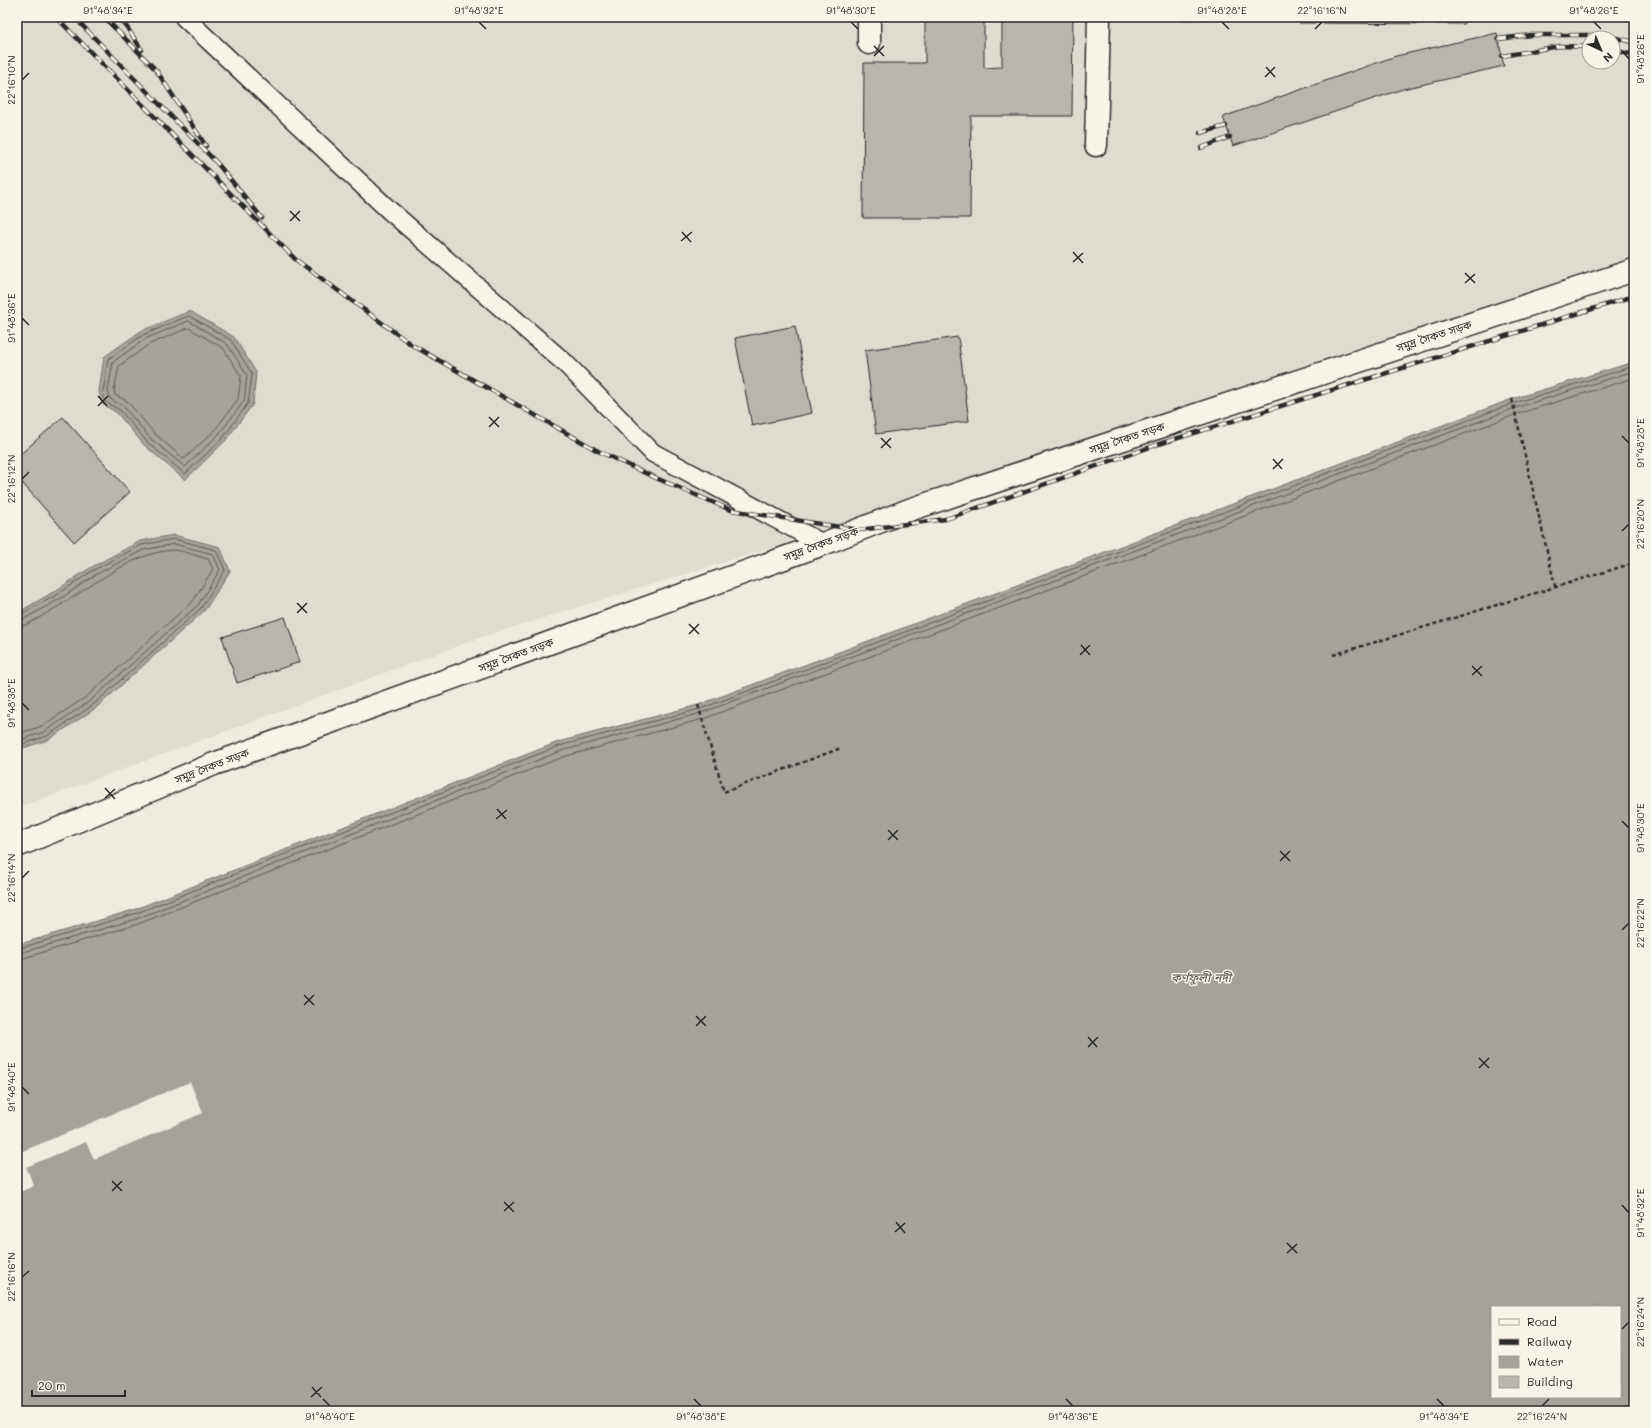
<svg xmlns="http://www.w3.org/2000/svg" width="1651" height="1428" font-family="Mali,'Noto Sans Bengali',sans-serif">
	<style>
		.built { fill: #dedbd1; fill-rule: evenodd }
		.water { fill: #a4a29a; stroke: #74726e; fill-rule: evenodd }
		.pier { fill: #efebe0 }
		.lines { fill: none; stroke-linecap: round; stroke-linejoin: round }
		.shore { stroke: #5b5b57; stroke-width: 1 }
		.building { fill: #b8b5ae; stroke: #2b2b2b }
		.lane-casing { stroke: #2b2b2b; stroke-width: 21 }
		.street-casing { stroke: #2b2b2b; stroke-width: 25 }
		.secondary-casing { stroke: #2b2b2b; stroke-width: 25 }
		.path { stroke: #2b2b2b; stroke-width: 2.5; stroke-dasharray: 4 3; stroke-linecap: butt }
		.lane { stroke: #f7f3e8; stroke-width: 18 }
		.street { stroke: #f7f3e8; stroke-width: 22 }
		.secondary { stroke: #f7f3e8; stroke-width: 22 }
		.rail-casing { stroke: #2b2b2b; stroke-width: 4.5 }
		.rail { stroke: #f7f3e8; stroke-width: 3; stroke-dasharray: 9; stroke-linecap: butt }
		.ticks { fill: none; stroke: #2b2b2b; stroke-width: 1.5 }
		.labels { text-anchor: middle; stroke-width: 3; stroke-linejoin: round; paint-order: stroke }
		.street-label { font-size: 11px; fill: #2b2b2b; stroke: #f7f3e8 }
		.water-label { font-size: 12px; font-style: italic; fill: #555552; stroke: #f7f3e8 }
		.neatline { fill: none; stroke: #2b2b2b; stroke-width: 1.5 }
		.ticks-label { font-size: 10px; text-anchor: middle; fill: #2b2b2b }
	</style>
	<rect width="100%" height="100%" fill="#efebe0"/>
	<filter id="ink" filterUnits="userSpaceOnUse"><feTurbulence type="fractalNoise" baseFrequency=".025" numOctaves="2"/><feDisplacementMap in="SourceGraphic" scale="8" xChannelSelector="R" yChannelSelector="G"/><feConvolveMatrix kernelMatrix="1 2 1 2 8 2 1 2 1" color-interpolation-filters="sRGB"/></filter>
	<g filter="url(#ink)">
		<path class="built" d="M 17,17 L 1634,17 L 1634,281 L 482,637 L 17,808 ZM 1589,38 L 1613,38 L 1613,62 L 1589,62 Z"/>
		<g class="water">
			<polygon points="190,311 234,337 256,372 253,404 226,440 185,480 144,445 117,413 102,404 99,391 104,357 141,331"/>
			<path d="M 1634,362 L 1634,1411 L 17,1411 L 17,945 L 133,910 L 558,742 L 698,705 L 1512,399 ZM 1492,1307 L 1620,1307 L 1620,1397 L 1492,1397 Z"/>
			<polygon points="174,535 220,547 230,571 205,610 96,708 48,740 17,750 17,613 55,591 90,568 140,541"/>
		</g>
		<polygon class="pier" points="190,1082 203,1113 94,1159 86,1142 26,1167 34,1186 17,1193 17,1152 18,1153"/>
		<g class="lines">
			<g class="shore">
				<polygon points="189,316 231,340 252,374 248,403 223,438 185,474 147,442 120,410 105,402 103,391 108,359 143,335"/>
				<polygon points="189,321 227,344 247,375 244,401 219,434 185,467 150,438 123,406 110,399 108,391 113,362 145,339"/>
				<polygon points="189,328 223,348 241,376 238,399 215,430 184,459 155,434 127,401 115,395 114,391 119,366 148,345"/>
				<polyline points="17,616 57,595 92,571 141,545 174,539 216,550 225,570 201,608 93,705 47,736 17,746"/>
				<polyline points="17,621 22,620 60,599 95,575 143,550 174,544 213,554 220,570 198,605 90,701 44,732 17,741"/>
				<path d="M 17,627 C 28,626 40,617 50,611 C 87,591 129,553 173,550 C 182,550 199,557 208,559 L 213,569 L 193,601 L 86,697 L 42,726 L 17,734"/>
				<polyline points="17,949 134,914 559,746 700,709 1514,403 1634,366"/>
				<polyline points="17,954 136,919 561,751 701,713 1515,408 1634,371"/>
				<polyline points="17,960 138,924 563,757 703,719 1517,414 1634,378"/>
			</g>
		</g>
		<g class="building">
			<polygon points="925,17 984,17 984,68 1002,67 1002,17 1073,17 1072,116 971,116 970,218 863,218 864,63 925,63"/>
			<polygon points="1180,17 1224,17 1224,19 1180,20"/>
			<polygon points="1299,17 1464,17 1464,24 1299,23"/>
			<polygon points="1497,33 1504,66 1403,89 1233,146 1223,117 1396,56"/>
			<polygon points="795,326 812,413 752,426 735,338"/>
			<polygon points="958,337 969,421 876,434 865,350"/>
			<polygon points="63,417 130,492 74,542 17,477 17,457"/>
			<polygon points="285,617 300,662 237,683 222,637"/>
		</g>
		<g class="lines">
			<g class="lane-casing">
				<polyline id="lane" points="184,17 389,210 565,363 653,453 823,544"/>
			</g>
			<g class="street-casing">
				<g id="street">
					<polyline points="869,17 869,43"/>
					<polyline points="1096,145 1099,17"/>
				</g>
			</g>
			<g class="secondary-casing">
				<polyline id="secondary" points="17,846 214,764 823,544 909,510 1634,270"/>
			</g>
			<g class="path">
				<polyline points="1512,399 1555,586"/>
				<polyline points="1333,655 1634,563"/>
				<polyline points="698,705 724,792 841,748"/>
			</g>
			<use href="#lane" class="lane"/>
			<use href="#street" class="street"/>
			<use href="#secondary" class="secondary"/>
			<g class="rail-casing">
				<g id="rail">
					<polyline points="56,17 295,259 412,345 598,451 656,478 731,510 859,530 946,519 1159,444 1634,296"/>
					<polyline points="74,17 217,163 262,218"/>
					<polyline points="104,17 156,70 206,146"/>
					<polyline points="120,17 142,50"/>
					<polyline points="1498,39 1531,35 1603,35 1634,42"/>
					<polyline points="1613,50 1634,55"/>
					<polyline points="1502,56 1560,46 1589,47"/>
					<polyline points="1200,133 1226,126"/>
					<polyline points="1201,148 1230,137"/>
				</g>
			</g>
			<use href="#rail" class="rail"/>
		</g>
	</g>
	<path class="ticks" d="M 108,22 L 115,29M 479,22 L 486,29M 851,22 L 858,29M 1222,22 L 1229,29M 1594,22 L 1601,29M 1315,29 L 1322,22M 874,46 L 884,56M 1622,51 L 1629,59M 874,56 L 884,46M 1266,67 L 1275,77M 1265,77 L 1275,67M 22,80 L 29,73M 290,211 L 300,221M 290,221 L 300,211M 682,232 L 691,242M 681,241 L 692,232M 1073,252 L 1083,263M 1073,262 L 1083,253M 1465,273 L 1475,283M 1465,283 L 1475,274M 22,318 L 29,325M 98,396 L 107,406M 98,406 L 108,396M 489,417 L 499,427M 489,427 L 499,417M 1622,436 L 1629,443M 881,438 L 891,448M 881,448 L 891,438M 1273,459 L 1282,469M 1273,469 L 1283,459M 22,479 L 29,472M 1622,531 L 1629,524M 297,603 L 307,613M 297,613 L 307,603M 689,624 L 699,634M 689,634 L 699,624M 1081,645 L 1090,655M 1080,655 L 1090,645M 1472,666 L 1482,676M 1472,675 L 1482,666M 22,703 L 29,710M 105,788 L 115,799M 105,798 L 115,789M 497,809 L 506,819M 496,819 L 507,810M 1622,821 L 1629,828M 888,830 L 898,840M 888,840 L 898,830M 1280,851 L 1290,861M 1280,861 L 1290,851M 22,878 L 29,871M 1622,930 L 1629,923M 304,995 L 314,1005M 304,1005 L 314,995M 696,1016 L 706,1026M 696,1026 L 706,1016M 1088,1037 L 1097,1047M 1088,1047 L 1098,1037M 1479,1058 L 1489,1068M 1479,1068 L 1489,1058M 22,1087 L 29,1094M 112,1181 L 122,1191M 112,1191 L 122,1181M 504,1202 L 514,1212M 1622,1205 L 1629,1213M 504,1211 L 514,1202M 896,1222 L 905,1233M 895,1232 L 905,1223M 1287,1243 L 1297,1253M 1287,1253 L 1297,1244M 22,1277 L 29,1271M 1622,1329 L 1629,1322M 312,1387 L 321,1397M 311,1397 L 322,1387M 323,1399 L 330,1406M 694,1399 L 701,1406M 1066,1399 L 1073,1406M 1437,1399 L 1444,1406M 1542,1406 L 1549,1399"/>
	<g class="labels">
		<g class="street-label">
			<text transform="translate(1434 336) rotate(-18)" y="4">সমুদ্র সৈকত সড়ক</text>
			<text transform="translate(1127 438) rotate(-18)" y="4">সমুদ্র সৈকত সড়ক</text>
			<text transform="translate(821 544) rotate(-20)" y="4">সমুদ্র সৈকত সড়ক</text>
			<text transform="translate(516 655) rotate(-20)" y="4">সমুদ্র সৈকত সড়ক</text>
			<text transform="translate(212 766) rotate(-21)" y="4">সমুদ্র সৈকত সড়ক</text>
		</g>
		<g class="water-label">
			<text x="1201" y="982">কর্ণফুলী নদী</text>
		</g>
	</g>
	<rect width="1651" height="1428" fill="none" stroke="#f7f3e8" stroke-width="44"/>
	<rect x="1491" y="1306" width="130" height="92" fill="#f7f3e8" stroke="#a5a39c"/>
	<rect x="1499" y="1319" width="20" height="6" fill="#f7f3e8" stroke="#a5a39c"/>
	<text x="1527" y="1326" font-size="12" fill="#2b2b2b">Road</text>
	<rect x="1499" y="1339" width="20" height="6" fill="#2b2b2b" stroke="#a5a39c"/>
	<text x="1527" y="1346" font-size="12" fill="#2b2b2b">Railway</text>
	<rect x="1499" y="1356" width="20" height="12" fill="#a4a29a" stroke="#a5a39c"/>
	<text x="1527" y="1366" font-size="12" fill="#2b2b2b">Water</text>
	<rect x="1499" y="1376" width="20" height="12" fill="#b8b5ae" stroke="#a5a39c"/>
	<text x="1527" y="1386" font-size="12" fill="#2b2b2b">Building</text>
	<g transform="translate(1601 50) rotate(136)"><circle r="19" fill="#f7f3e8" stroke="#a5a39c"/>
	<path d="M0-3L7 15L0 10L-7 15Z" fill="#2b2b2b"/>
	<text y="-6" font-size="11" font-weight="bold" text-anchor="middle" fill="#2b2b2b">N</text>
	</g>
	<path d="M32 1390v6h93v-6" fill="none" stroke="#2b2b2b" stroke-width="2"/>
	<text x="38" y="1390" font-size="12" fill="#2b2b2b" stroke="#f7f3e8" stroke-width="3" paint-order="stroke">20 m</text>
	<rect x="22" y="22" width="1607" height="1384" class="neatline"/>
	<g class="ticks-label">
		<text x="108" y="14">91°48'34"E</text>
		<text x="479" y="14">91°48'32"E</text>
		<text x="851" y="14">91°48'30"E</text>
		<text x="1222" y="14">91°48'28"E</text>
		<text x="1322" y="14">22°16'16"N</text>
		<text x="1594" y="14">91°48'26"E</text>
		<text transform="translate(1640 59) rotate(-90)" y="4">91°48'26"E</text>
		<text transform="translate(11 80) rotate(-90)" y="4">22°16'10"N</text>
		<text transform="translate(11 318) rotate(-90)" y="4">91°48'36"E</text>
		<text transform="translate(1640 443) rotate(-90)" y="4">91°48'28"E</text>
		<text transform="translate(11 479) rotate(-90)" y="4">22°16'12"N</text>
		<text transform="translate(1640 524) rotate(-90)" y="4">22°16'20"N</text>
		<text transform="translate(11 703) rotate(-90)" y="4">91°48'38"E</text>
		<text transform="translate(1640 828) rotate(-90)" y="4">91°48'30"E</text>
		<text transform="translate(11 878) rotate(-90)" y="4">22°16'14"N</text>
		<text transform="translate(1640 923) rotate(-90)" y="4">22°16'22"N</text>
		<text transform="translate(11 1087) rotate(-90)" y="4">91°48'40"E</text>
		<text transform="translate(1640 1213) rotate(-90)" y="4">91°48'32"E</text>
		<text transform="translate(11 1277) rotate(-90)" y="4">22°16'16"N</text>
		<text transform="translate(1640 1322) rotate(-90)" y="4">22°16'24"N</text>
		<text x="330" y="1420">91°48'40"E</text>
		<text x="701" y="1420">91°48'38"E</text>
		<text x="1073" y="1420">91°48'36"E</text>
		<text x="1444" y="1420">91°48'34"E</text>
		<text x="1542" y="1420">22°16'24"N</text>
	</g>
</svg>
